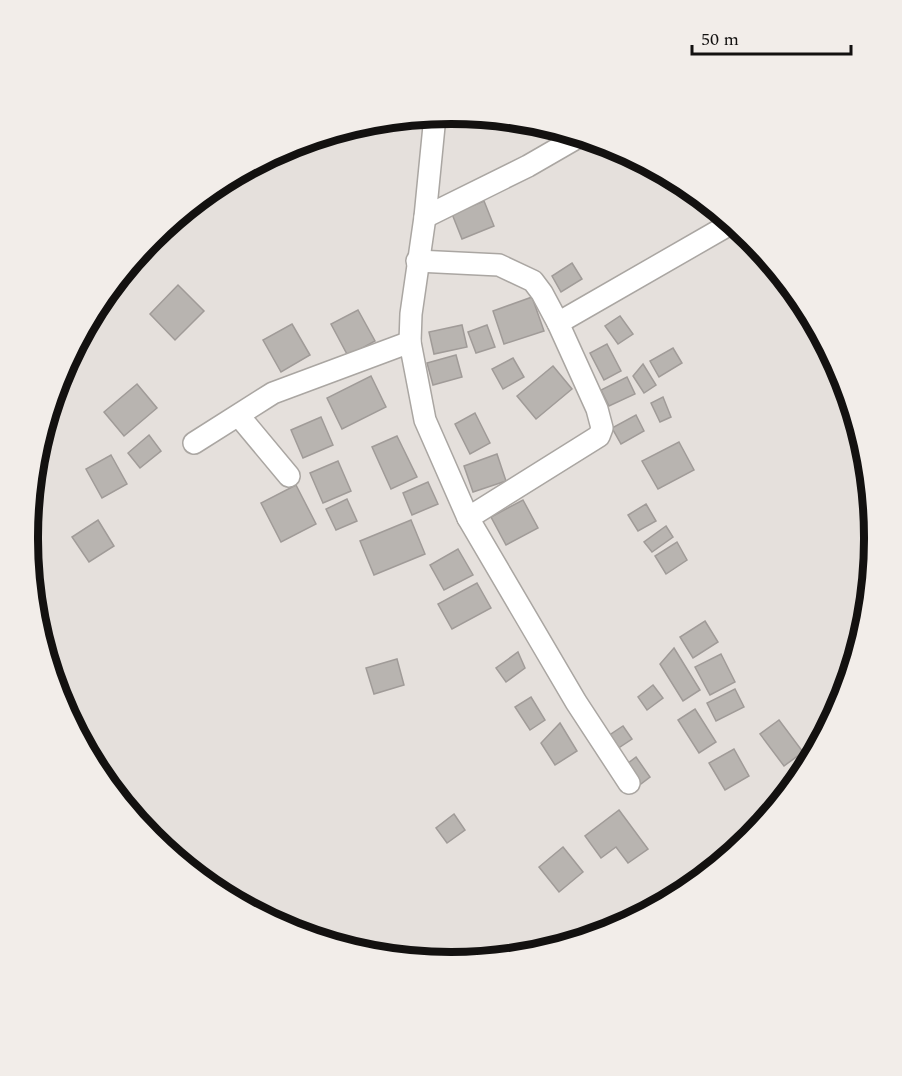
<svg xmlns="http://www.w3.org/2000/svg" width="902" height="1076" font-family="Spectral,serif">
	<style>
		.building { fill: #b8b4b0; stroke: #a09b98; stroke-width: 1.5 }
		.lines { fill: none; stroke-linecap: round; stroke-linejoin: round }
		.minor-casing { stroke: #aaa6a2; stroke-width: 24 }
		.minor { stroke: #fff; stroke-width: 21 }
		.rim { fill: none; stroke: #131110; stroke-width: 8 }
	</style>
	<rect width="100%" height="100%" fill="#e5e0dc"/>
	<g class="building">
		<polygon points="484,201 494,226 462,239 452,214"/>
		<polygon points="765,256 787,283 782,287 759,262"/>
		<polygon points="572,263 582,279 561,292 552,276"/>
		<polygon points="178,285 204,311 175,340 150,314"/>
		<polygon points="799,296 809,312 806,314 794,300"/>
		<polygon points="532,297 544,331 504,344 493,311"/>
		<polygon points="358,310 375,341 348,356 331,324"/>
		<polygon points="620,316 633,334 618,344 605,326"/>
		<polygon points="292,324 310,355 281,372 263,340"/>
		<polygon points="462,325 467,347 434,354 429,332"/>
		<polygon points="487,325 495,347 476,353 468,332"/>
		<polygon points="607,344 621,371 604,380 590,353"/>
		<polygon points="673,348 682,363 659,377 650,361"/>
		<polygon points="456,355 462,377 433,385 427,363"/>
		<polygon points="513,358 524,377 503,389 492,369"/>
		<polygon points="643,364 656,385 644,393 633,376"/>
		<polygon points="553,366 572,389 536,419 517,396"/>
		<polygon points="371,376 386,407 342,429 327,398"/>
		<polygon points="627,377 635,394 609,406 601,390"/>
		<polygon points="137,384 157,408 124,436 104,412"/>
		<polygon points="663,397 671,417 660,422 651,403"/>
		<polygon points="475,413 490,443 470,454 455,424"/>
		<polygon points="636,415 644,431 621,444 612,428"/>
		<polygon points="321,417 333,445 303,458 291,430"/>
		<polygon points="149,435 161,451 140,468 128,453"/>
		<polygon points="397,436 417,477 391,489 372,447"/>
		<polygon points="679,442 694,470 658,489 642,461"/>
		<polygon points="497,454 506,481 473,492 464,466"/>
		<polygon points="111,455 127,484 102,498 86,469"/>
		<polygon points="338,461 351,491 323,503 310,473"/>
		<polygon points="428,482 438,504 412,515 403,493"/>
		<polygon points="296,485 316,524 281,542 261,503"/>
		<polygon points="347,499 357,521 336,530 326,509"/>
		<polygon points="523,500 538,528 506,545 491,517"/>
		<polygon points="646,504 656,521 638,531 628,515"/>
		<polygon points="98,520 114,546 89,562 72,537"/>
		<polygon points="411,520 425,554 374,575 360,541"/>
		<polygon points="666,526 673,537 652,552 644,542"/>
		<polygon points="677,542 687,560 666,574 655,556"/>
		<polygon points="458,549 473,575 444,590 430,565"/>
		<polygon points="477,583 491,608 452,629 438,604"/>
		<polygon points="705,621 718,642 693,658 680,637"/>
		<polygon points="674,648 700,690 683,701 660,664"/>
		<polygon points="518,652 525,668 506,682 496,668"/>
		<polygon points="721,654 735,682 710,695 695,667"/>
		<polygon points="397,659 404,685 374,694 366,668"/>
		<polygon points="653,685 663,698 647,710 638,697"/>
		<polygon points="735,689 744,707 716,721 707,703"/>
		<polygon points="531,697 545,720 530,730 515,707"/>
		<polygon points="695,709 716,742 699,753 678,720"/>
		<polygon points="779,720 803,752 784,766 760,734"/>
		<polygon points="560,723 577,751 555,765 541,743"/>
		<polygon points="623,726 632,739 614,751 605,738"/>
		<polygon points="734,749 749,776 725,790 709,763"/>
		<polygon points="636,757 650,777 637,787 623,767"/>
		<polygon points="619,810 648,849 628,863 616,847 601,858 585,836"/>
		<polygon points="454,814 465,830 447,843 436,828"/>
		<polygon points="563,847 583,872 559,892 539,867"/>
	</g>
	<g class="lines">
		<g class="minor-casing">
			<g id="minor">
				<polyline points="435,116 425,217 411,314 410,342 425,420 468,518 576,702 629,783"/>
				<polyline points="425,217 528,166 580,136"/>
				<polyline points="417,261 499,265 533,281 542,293 558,323 597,409 602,428 599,436 468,518"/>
				<polyline points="558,323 732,223"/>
				<polyline points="239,416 289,476"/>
				<polyline points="194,443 273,393 410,342"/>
			</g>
		</g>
		<use href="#minor" class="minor"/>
	</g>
	<path d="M0 0H902V1076H0ZM451 124H451A413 413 0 0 1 864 537V539A413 413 0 0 1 451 952H451A413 413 0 0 1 38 539V537A413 413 0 0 1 451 124Z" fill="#f2ede9" fill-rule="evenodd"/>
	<path class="rim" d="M451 124H451A413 413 0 0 1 864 537V539A413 413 0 0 1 451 952H451A413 413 0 0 1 38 539V537A413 413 0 0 1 451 124Z"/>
	<path d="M692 45v9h159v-9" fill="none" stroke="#131110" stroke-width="3"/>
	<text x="701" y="45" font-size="18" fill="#131110" stroke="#f2ede9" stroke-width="4.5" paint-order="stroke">50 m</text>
</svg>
